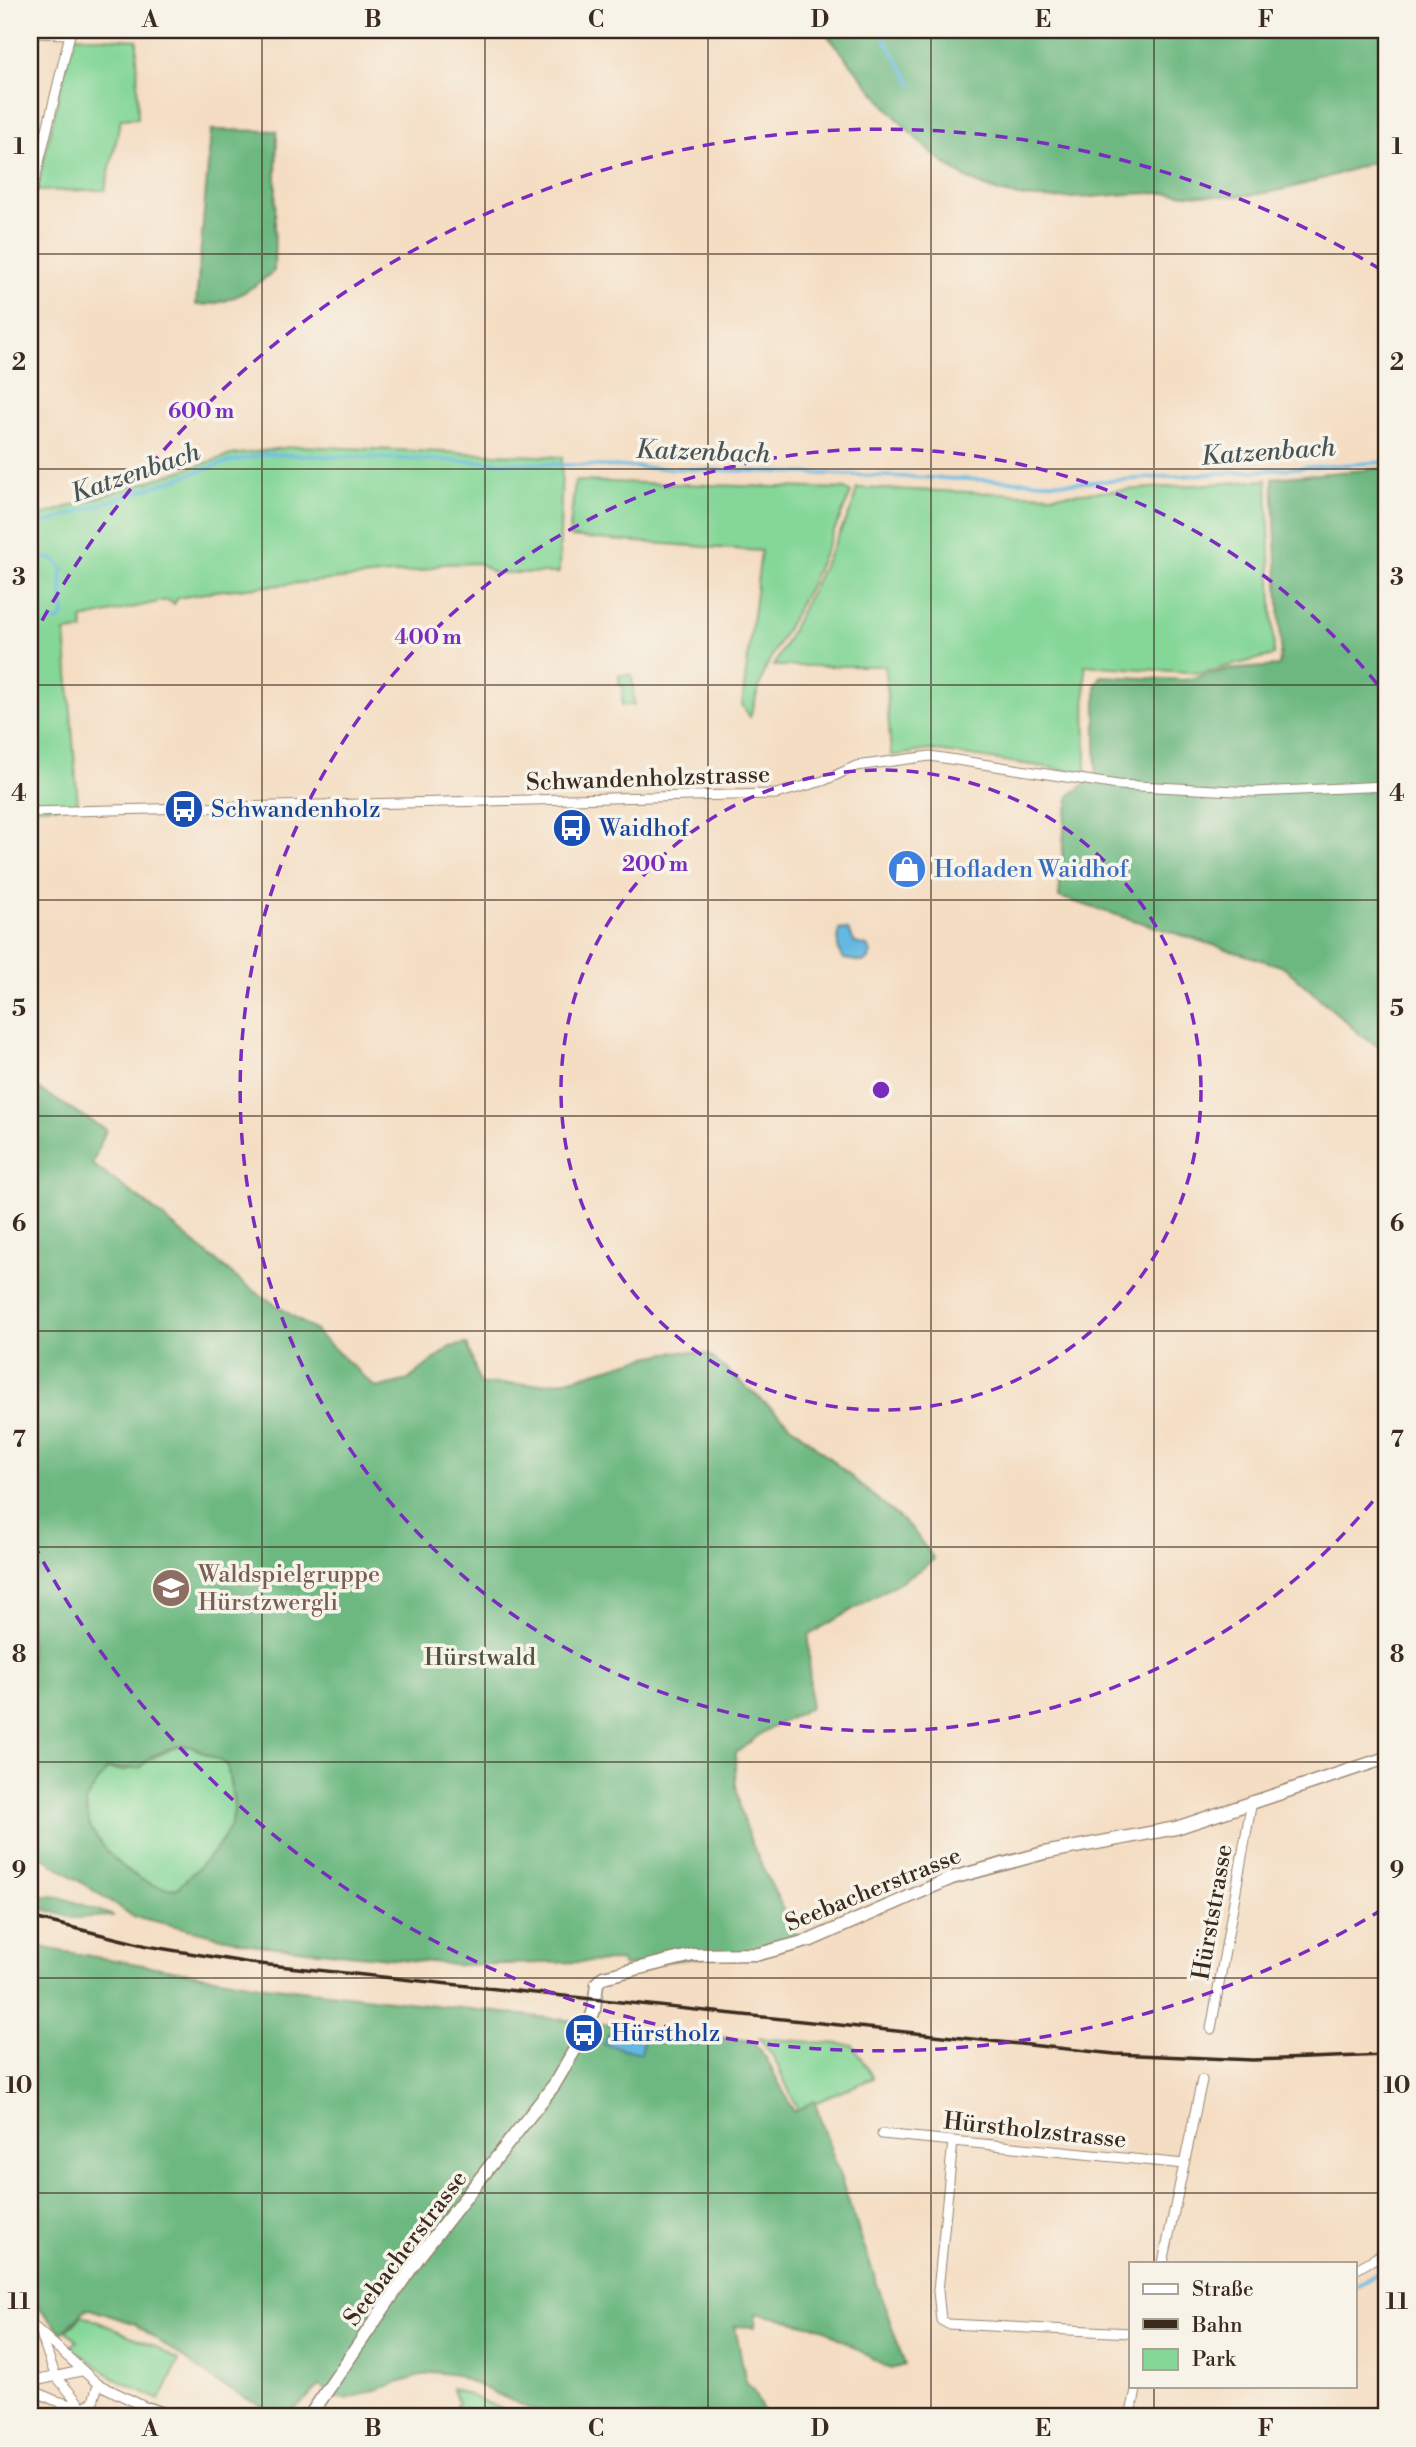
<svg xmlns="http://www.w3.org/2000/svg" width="1416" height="2447" font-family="'Libre Bodoni',serif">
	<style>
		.green { fill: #85d798; stroke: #60805b; stroke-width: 2 }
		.forest { fill: #6cb880; stroke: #54714f; stroke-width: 2; fill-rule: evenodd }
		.water { fill: #64b9e1; stroke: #507280; stroke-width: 2 }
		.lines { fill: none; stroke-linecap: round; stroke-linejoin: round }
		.stream { stroke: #64b9e1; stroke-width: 3.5 }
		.minor-casing { stroke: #988470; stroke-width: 11 }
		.tertiary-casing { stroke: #988470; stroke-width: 15 }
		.minor { stroke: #fff; stroke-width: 9 }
		.tertiary { stroke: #fff; stroke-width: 12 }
		.rail { stroke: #3b2a1e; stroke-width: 3.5 }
		.grid { fill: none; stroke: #3b2a1e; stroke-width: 2; stroke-opacity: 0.55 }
		.ring { fill: none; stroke: #7b2cbf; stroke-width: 3.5; stroke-dasharray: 12 9 }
		.labels { text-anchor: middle; stroke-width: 7; stroke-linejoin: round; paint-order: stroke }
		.street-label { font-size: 24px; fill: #3b2a1e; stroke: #f7f3e8 }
		.transit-label { font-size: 24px; fill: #164399; stroke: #f7f3e8; text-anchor: start }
		.shop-label { font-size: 24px; fill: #366cbe; stroke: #f7f3e8; text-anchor: start }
		.education-label { font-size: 24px; fill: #785e54; stroke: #f7f3e8; text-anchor: start }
		.park-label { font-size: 24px; fill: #4e553c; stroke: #f7f3e8 }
		.water-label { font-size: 26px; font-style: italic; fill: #475558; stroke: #f7f3e8 }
		.centre { fill: #7b2cbf; stroke: #f7f3e8; stroke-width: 3.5 }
		.ring-label { font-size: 21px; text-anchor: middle; font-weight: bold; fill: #7b2cbf; stroke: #f7f3e8; stroke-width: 7; stroke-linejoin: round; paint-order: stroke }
		.neatline { fill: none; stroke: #3b2a1e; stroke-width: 2.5 }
		.grid-label { font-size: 23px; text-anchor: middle; font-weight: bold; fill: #3b2a1e }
	</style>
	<rect width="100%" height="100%" fill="#f7f3e8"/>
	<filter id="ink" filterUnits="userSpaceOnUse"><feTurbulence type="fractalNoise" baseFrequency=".0143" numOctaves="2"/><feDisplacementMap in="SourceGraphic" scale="14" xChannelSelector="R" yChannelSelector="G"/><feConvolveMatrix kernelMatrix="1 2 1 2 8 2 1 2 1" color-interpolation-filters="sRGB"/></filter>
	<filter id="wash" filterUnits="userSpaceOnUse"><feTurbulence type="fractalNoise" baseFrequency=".00686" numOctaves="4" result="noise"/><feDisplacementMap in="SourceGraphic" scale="28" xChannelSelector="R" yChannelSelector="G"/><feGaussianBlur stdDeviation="1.57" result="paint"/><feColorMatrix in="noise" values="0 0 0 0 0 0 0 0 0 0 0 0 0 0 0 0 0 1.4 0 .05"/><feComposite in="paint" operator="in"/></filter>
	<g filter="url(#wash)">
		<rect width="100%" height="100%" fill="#f4ddc2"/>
		<g class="green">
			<polygon points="73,36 137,40 138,118 121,119 105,190 36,191"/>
			<polygon points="298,446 562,457 559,573 494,573 479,563 442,564 422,571 216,591 178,598 174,604 167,600 82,619 83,630 65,632 78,806 30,807 30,519 231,455"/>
			<polygon points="1267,480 1274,655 1201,673 1085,665 1086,773 930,750 891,756 885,666 774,666 852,508 857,488 1053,495"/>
			<polygon points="575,481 845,489 851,493 809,587 765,669 750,717 742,705 761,551 569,537"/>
			<polygon points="619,675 632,675 634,705 622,705 623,685 619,685"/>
			<path d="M 178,1746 L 193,1747 L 228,1765 C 228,1781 234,1793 234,1808 C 234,1840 198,1866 178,1888 C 147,1895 96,1850 88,1820 C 86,1814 86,1806 86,1799 L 107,1769 L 124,1771 Z"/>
			<polygon points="759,2038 853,2045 873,2078 798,2110 773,2056"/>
			<polygon points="82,2315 154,2346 179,2361 160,2400 115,2379 71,2347 77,2341 67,2331"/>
			<polygon points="452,2388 502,2409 511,2417 467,2417 454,2409 458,2403"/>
		</g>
		<g class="forest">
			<path d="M 827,30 L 1386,30 L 1386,158 C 1344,171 1302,188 1258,194 C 1226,199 1190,193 1157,193 C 1097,193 1030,211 974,182 C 917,153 869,84 828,36 Z"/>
			<path d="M 211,130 L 277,131 L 274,271 C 250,291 228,305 196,305 Z"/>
			<polygon points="1386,468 1386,1051 1362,1036 1284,967 1059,897 1065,819 1070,795 1096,776 1096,685 1101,676 1184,680 1225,670 1279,666 1281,646 1273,478"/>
			<path d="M 30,1084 L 106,1130 L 92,1164 L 143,1201 L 244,1284 L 314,1330 L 376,1388 L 408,1380 L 450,1347 L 467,1344 L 480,1384 C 507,1383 536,1386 562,1381 C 604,1372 668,1342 709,1355 L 912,1529 L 934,1559 L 920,1570 L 809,1635 L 810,1708 L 763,1732 L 736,1753 C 728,1818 772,1883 799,1940 L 757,1951 L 624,1966 L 621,1961 L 461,1965 L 256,1945 L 133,1916 L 30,1849 ZM 178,1746 L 193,1747 L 228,1765 C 228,1781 234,1793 234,1808 C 234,1840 198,1866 178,1888 C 147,1895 96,1850 88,1820 C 86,1814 86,1806 86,1799 L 107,1769 L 140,1768 L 153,1755 Z"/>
			<polygon points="30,1891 34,1895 60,1897 114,1916 73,1918 30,1905"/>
			<polygon points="30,1942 49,1949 266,1986 752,2041 766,2058 794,2112 814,2101 905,2365 890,2369 822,2328 756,2313 755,2327 735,2326 746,2383 754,2390 765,2417 547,2417 456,2375 433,2372 346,2399 337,2398 320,2386 286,2417 281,2417 221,2385 135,2324 87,2308 62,2333 30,2297"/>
		</g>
		<g class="water">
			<polygon points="839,929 848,930 855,943 867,946 871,952 869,959 863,962 844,959 838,948"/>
			<polygon points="608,2034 644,2040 641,2053 603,2044"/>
		</g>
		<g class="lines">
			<g class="stream">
				<polyline points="879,30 912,84"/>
				<polyline points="30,528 224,463 266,454 1074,483 1386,462"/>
				<polyline points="32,555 53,559 64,570 61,574 64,614 60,620 54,621"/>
				<polyline points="1355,2287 1386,2268"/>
			</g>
		</g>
	</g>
	<g filter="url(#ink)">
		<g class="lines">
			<g class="minor-casing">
				<g id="minor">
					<polyline points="30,33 70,34"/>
					<polyline points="30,200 71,30"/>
					<polyline points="30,812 776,794 823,781 856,766 930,756 1118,785 1255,792 1386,786"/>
					<polyline points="1211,2029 1252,1801"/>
					<polyline points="882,2134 1184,2164"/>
					<polyline points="953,2141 938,2291 941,2320 948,2324 1131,2333"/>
					<polyline points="1163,2263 1202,2080"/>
					<polyline points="1355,2270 1386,2252"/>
					<polyline points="30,2323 98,2384 149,2409"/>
					<polyline points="42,2337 55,2375 82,2407"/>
					<polyline points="30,2382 81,2371"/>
					<polyline points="30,2389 54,2400 115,2417"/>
					<polyline points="83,2407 93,2402 98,2384"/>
					<polyline points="1130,2417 1137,2386"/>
				</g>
			</g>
			<g class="tertiary-casing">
				<g id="tertiary">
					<polyline points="149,2409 172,2417"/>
					<polyline points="309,2417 420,2255 554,2085 588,2027 594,2010 597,1983 603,1977 693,1955 759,1954 811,1940 952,1878 1044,1853 1176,1828 1386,1758"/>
				</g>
			</g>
			<use href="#minor" class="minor"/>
			<use href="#tertiary" class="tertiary"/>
			<polyline class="rail" points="30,1917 147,1946 250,1963 1115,2054 1253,2060 1386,2055"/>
		</g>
	</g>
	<path class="grid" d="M 262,30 L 262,2417M 485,30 L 485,2417M 708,30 L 708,2417M 931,30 L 931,2417M 1154,30 L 1154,2263M 30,254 L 1386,254M 30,469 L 1386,469M 30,685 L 1386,685M 30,900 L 1386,900M 30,1116 L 1386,1116M 30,1331 L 1386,1331M 30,1547 L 1386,1547M 30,1762 L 1386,1762M 30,1978 L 1386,1978M 30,2193 L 1386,2193M 1154,2386 L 1154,2417"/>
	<g class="ring">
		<circle cx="881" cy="1090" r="320"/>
		<path d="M1386 1485A641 641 0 1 1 1386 695"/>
		<path d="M1383 1909A961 961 0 0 1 32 1541M32 639A961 961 0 0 1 1383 271"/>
	</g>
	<defs>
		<g id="bus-disc" transform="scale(2.0125)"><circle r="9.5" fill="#1a4fb4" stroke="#f7f3e8"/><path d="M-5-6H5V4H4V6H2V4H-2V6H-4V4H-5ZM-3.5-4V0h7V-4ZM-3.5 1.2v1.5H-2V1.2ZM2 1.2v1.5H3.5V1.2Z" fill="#fff"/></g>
		<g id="shop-disc" transform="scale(2.0125)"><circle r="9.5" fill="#3f7fe0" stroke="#f7f3e8"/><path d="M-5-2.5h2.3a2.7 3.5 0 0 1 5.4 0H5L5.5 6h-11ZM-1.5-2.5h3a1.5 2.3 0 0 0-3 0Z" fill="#fff"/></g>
		<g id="school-disc" transform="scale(2.0125)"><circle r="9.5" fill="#8d6e63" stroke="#f7f3e8"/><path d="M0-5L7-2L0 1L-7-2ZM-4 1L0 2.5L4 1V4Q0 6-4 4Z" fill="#fff"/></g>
	</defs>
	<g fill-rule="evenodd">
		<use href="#bus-disc" x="184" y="809"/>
		<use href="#bus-disc" x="572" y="828"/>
		<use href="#shop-disc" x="907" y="869"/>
		<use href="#school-disc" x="171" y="1588"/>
		<use href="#bus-disc" x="584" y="2033"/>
	</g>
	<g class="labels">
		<g class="street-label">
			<text transform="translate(648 778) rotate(-2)" y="8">Schwandenholzstrasse</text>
			<text transform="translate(873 1889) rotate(-22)" y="8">Seebacherstrasse</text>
			<text transform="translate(1212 1912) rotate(-80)" y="8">Hürststrasse</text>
			<text transform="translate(1035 2130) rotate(6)" y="8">Hürstholzstrasse</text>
			<text transform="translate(405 2248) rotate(-53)" y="8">Seebacherstrasse</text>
		</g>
		<g class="transit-label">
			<text x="211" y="817">Schwandenholz</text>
			<text x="599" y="836">Waidhof</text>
			<text x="611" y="2041">Hürstholz</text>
		</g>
		<g class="shop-label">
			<text x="934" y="877">Hofladen Waidhof</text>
		</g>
		<g class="education-label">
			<text x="198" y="1582">Waldspielgruppe<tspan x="198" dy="28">Hürstzwergli</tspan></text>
		</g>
		<g class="park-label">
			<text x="480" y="1665">Hürstwald</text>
		</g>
		<g class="water-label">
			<text transform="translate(703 451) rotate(2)" y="9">Katzenbach</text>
			<text transform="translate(1268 451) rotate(-4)" y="9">Katzenbach</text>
			<text transform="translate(135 472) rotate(-19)" y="9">Katzenbach</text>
		</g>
	</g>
	<circle cx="881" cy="1090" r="10" class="centre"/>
	<g class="ring-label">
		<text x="201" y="418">600 m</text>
		<text x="428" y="644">400 m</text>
		<text x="655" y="871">200 m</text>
	</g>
	<rect width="1416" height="2447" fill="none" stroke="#f7f3e8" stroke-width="77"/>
	<rect x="1129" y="2262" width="228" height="126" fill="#f7f3e8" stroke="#aca397" stroke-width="2"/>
	<rect x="1143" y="2284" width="35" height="10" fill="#ffffff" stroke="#aca397" stroke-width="2"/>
	<text x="1192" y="2296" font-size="21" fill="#3b2a1e">Straße</text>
	<rect x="1143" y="2319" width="35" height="10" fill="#3b2a1e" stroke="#aca397" stroke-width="2"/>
	<text x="1192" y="2332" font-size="21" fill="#3b2a1e">Bahn</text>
	<rect x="1143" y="2349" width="35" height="21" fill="#85d798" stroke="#aca397" stroke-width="2"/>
	<text x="1192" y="2366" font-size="21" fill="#3b2a1e">Park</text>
	<rect x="38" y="38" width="1340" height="2370" class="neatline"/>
	<g class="grid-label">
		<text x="150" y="27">A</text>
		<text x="373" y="27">B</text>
		<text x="596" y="27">C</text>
		<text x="820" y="27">D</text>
		<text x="1043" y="27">E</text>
		<text x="1266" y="27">F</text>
		<text x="19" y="154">1</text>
		<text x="1397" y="154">1</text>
		<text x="19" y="370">2</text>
		<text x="1397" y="370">2</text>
		<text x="19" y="585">3</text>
		<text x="1397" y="585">3</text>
		<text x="19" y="801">4</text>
		<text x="1397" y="801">4</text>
		<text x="19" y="1016">5</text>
		<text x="1397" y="1016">5</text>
		<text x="19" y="1231">6</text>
		<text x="1397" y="1231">6</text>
		<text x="19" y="1447">7</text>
		<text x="1397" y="1447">7</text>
		<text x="19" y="1662">8</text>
		<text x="1397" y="1662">8</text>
		<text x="19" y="1878">9</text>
		<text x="1397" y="1878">9</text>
		<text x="19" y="2093">10</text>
		<text x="1397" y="2093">10</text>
		<text x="19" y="2309">11</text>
		<text x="1397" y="2309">11</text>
		<text x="150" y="2436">A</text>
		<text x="373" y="2436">B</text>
		<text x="596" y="2436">C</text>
		<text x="820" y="2436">D</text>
		<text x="1043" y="2436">E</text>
		<text x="1266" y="2436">F</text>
	</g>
</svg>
